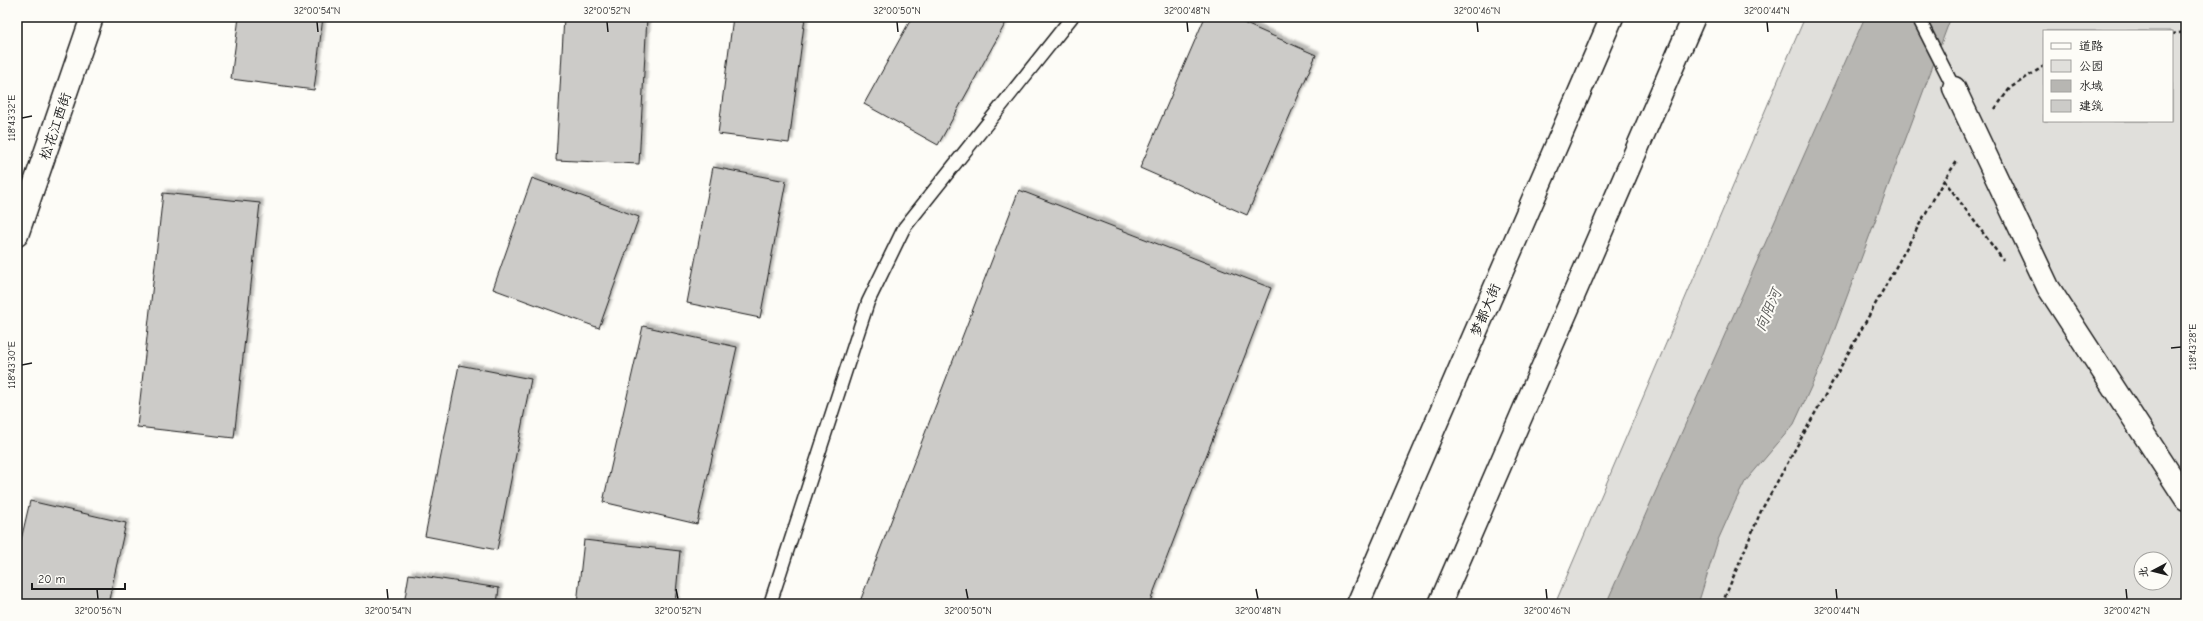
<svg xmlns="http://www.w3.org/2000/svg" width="2203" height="621" font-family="'Comic Neue','LXGW WenKai TC',sans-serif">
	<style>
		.green { fill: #e0dfdb; stroke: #7e7e7c; fill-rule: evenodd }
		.water { fill: #b7b6b2; stroke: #797876 }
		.building { fill: #cccbc8; stroke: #1c1c1c; filter: url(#shadow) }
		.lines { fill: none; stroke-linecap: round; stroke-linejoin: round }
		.lane-casing { stroke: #1c1c1c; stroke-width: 15 }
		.street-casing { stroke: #1c1c1c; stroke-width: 25 }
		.secondary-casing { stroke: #1c1c1c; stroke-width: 25 }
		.primary-casing { stroke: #1c1c1c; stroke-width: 25 }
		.path { stroke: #1c1c1c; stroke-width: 2.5; stroke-dasharray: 4 3; stroke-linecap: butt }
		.lane { stroke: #fdfcf7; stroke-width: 12 }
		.street { stroke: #fdfcf7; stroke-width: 22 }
		.secondary { stroke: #fdfcf7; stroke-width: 22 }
		.primary { stroke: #fdfcf7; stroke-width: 22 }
		.ticks { fill: none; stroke: #1c1c1c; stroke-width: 1.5 }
		.labels { text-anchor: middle; stroke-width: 4; stroke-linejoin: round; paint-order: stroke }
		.street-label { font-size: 14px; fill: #1c1c1c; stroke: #fdfcf7 }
		.water-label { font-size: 15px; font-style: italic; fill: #5a5a58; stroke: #fdfcf7 }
		.neatline { fill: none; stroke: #1c1c1c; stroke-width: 1.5 }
		.ticks-label { font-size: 10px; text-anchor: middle; fill: #1c1c1c }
	</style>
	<defs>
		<filter id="shadow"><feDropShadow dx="3.5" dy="-3.5" stdDeviation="1" flood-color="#0004"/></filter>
	</defs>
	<rect width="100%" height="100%" fill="#fdfcf7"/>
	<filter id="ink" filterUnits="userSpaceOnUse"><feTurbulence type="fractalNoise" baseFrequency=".025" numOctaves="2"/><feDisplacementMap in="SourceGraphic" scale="8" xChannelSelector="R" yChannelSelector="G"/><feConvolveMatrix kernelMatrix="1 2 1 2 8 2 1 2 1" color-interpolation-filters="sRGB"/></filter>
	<g filter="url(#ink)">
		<path class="green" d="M 1805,17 L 2186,17 L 2186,604 L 1555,604 ZM 2044,31 L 2172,31 L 2172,121 L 2044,121 ZM 2141,559 L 2165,559 L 2165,583 L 2141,583 Z"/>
		<polygon class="water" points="1865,17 1951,17 1823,361 1794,424 1745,482 1735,502 1718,540 1698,604 1606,604"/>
		<g class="building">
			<polygon points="239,17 323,17 314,90 231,79"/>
			<polygon points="564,17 647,17 639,164 556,160"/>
			<polygon points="733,17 805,17 789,143 718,134"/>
			<polygon points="912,17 1009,17 938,145 864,104"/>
			<polygon points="1205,17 1230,17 1316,55 1247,215 1140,168"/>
			<polygon points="713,167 786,181 760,318 687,303"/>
			<polygon points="532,178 639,217 599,328 493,289"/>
			<polygon points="1019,190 1271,288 1149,604 859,604"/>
			<polygon points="163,193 260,203 234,438 137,427"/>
			<polygon points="643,326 737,347 697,524 603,502"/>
			<polygon points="459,365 531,379 497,550 425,536"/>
			<polygon points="30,501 126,523 108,604 17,604 17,557"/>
			<polygon points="584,540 680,551 675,604 577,604"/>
			<polygon points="409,574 499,588 497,604 404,604"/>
		</g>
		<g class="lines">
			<g class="lane-casing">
				<g id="lane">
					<polyline points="1918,17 1954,88"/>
					<polyline points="770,604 868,302 904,228 1072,17"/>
				</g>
			</g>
			<g class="street-casing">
				<polyline id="street" points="1954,88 2048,287 2186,499"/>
			</g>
			<g class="secondary-casing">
				<polyline id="secondary" points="17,235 92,17"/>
			</g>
			<g class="primary-casing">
				<g id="primary">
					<polyline points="1358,604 1612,17"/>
					<polyline points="1440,604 1694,17"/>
				</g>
			</g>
			<g class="path">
				<polyline points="2172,34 2186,32"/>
				<polyline points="1995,109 2010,88 2044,66"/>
				<polyline points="1944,180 2003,260"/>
				<polyline points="1722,604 1761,511 1944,180 1958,160"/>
			</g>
			<use href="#lane" class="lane"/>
			<use href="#street" class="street"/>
			<use href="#secondary" class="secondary"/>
			<use href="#primary" class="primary"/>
		</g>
	</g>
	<path class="ticks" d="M 317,22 L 318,32M 607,22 L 608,32M 897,22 L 898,32M 1187,22 L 1188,32M 1477,22 L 1478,32M 1767,22 L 1768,32M 22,118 L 32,116M 2171,348 L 2181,347M 22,365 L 32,363M 97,589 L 98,599M 387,589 L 388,599M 676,589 L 678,599M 966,589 L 968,599M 1256,589 L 1258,599M 1546,589 L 1547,599M 1836,589 L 1837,599M 2126,589 L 2127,599"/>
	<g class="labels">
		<g class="street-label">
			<text transform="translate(55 126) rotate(-71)" y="5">松花江西街</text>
			<text transform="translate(1485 310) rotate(-67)" y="5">梦都大街</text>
		</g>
		<g class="water-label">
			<text transform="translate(1768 310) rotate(-66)" y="5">向阳河</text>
		</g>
	</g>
	<rect width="2203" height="621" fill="none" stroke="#fdfcf7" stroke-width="44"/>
	<rect x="2043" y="30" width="130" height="92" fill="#fdfcf7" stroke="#a3a29f"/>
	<rect x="2051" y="43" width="20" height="6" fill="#fdfcf7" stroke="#a3a29f"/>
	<text x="2079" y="50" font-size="12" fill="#1c1c1c">道路</text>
	<rect x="2051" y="60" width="20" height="12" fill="#e0dfdb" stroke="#a3a29f"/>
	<text x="2079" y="70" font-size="12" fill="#1c1c1c">公园</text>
	<rect x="2051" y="80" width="20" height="12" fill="#b7b6b2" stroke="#a3a29f"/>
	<text x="2079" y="90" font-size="12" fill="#1c1c1c">水域</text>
	<rect x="2051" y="100" width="20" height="12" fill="#cccbc8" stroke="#a3a29f"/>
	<text x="2079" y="110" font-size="12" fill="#1c1c1c">建筑</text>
	<g transform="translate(2153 571) rotate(263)"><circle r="19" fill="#fdfcf7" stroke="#a3a29f"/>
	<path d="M0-3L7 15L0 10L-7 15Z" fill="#1c1c1c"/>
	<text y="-6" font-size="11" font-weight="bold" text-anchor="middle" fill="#1c1c1c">北</text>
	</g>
	<path d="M32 583v6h93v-6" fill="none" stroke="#1c1c1c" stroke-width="2"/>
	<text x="38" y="583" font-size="12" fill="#1c1c1c" stroke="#fdfcf7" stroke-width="3" paint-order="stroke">20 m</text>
	<rect x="22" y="22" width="2159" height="577" class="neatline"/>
	<g class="ticks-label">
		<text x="317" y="14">32°00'54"N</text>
		<text x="607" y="14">32°00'52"N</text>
		<text x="897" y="14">32°00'50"N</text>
		<text x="1187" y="14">32°00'48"N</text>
		<text x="1477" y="14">32°00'46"N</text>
		<text x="1767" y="14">32°00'44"N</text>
		<text transform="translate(11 118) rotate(-90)" y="4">118°43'32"E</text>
		<text transform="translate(2192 347) rotate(-90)" y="4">118°43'28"E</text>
		<text transform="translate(11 365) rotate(-90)" y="4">118°43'30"E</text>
		<text x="98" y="614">32°00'56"N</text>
		<text x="388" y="614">32°00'54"N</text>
		<text x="678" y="614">32°00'52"N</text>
		<text x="968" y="614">32°00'50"N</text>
		<text x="1258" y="614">32°00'48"N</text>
		<text x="1547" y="614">32°00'46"N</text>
		<text x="1837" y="614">32°00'44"N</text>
		<text x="2127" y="614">32°00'42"N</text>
	</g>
</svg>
